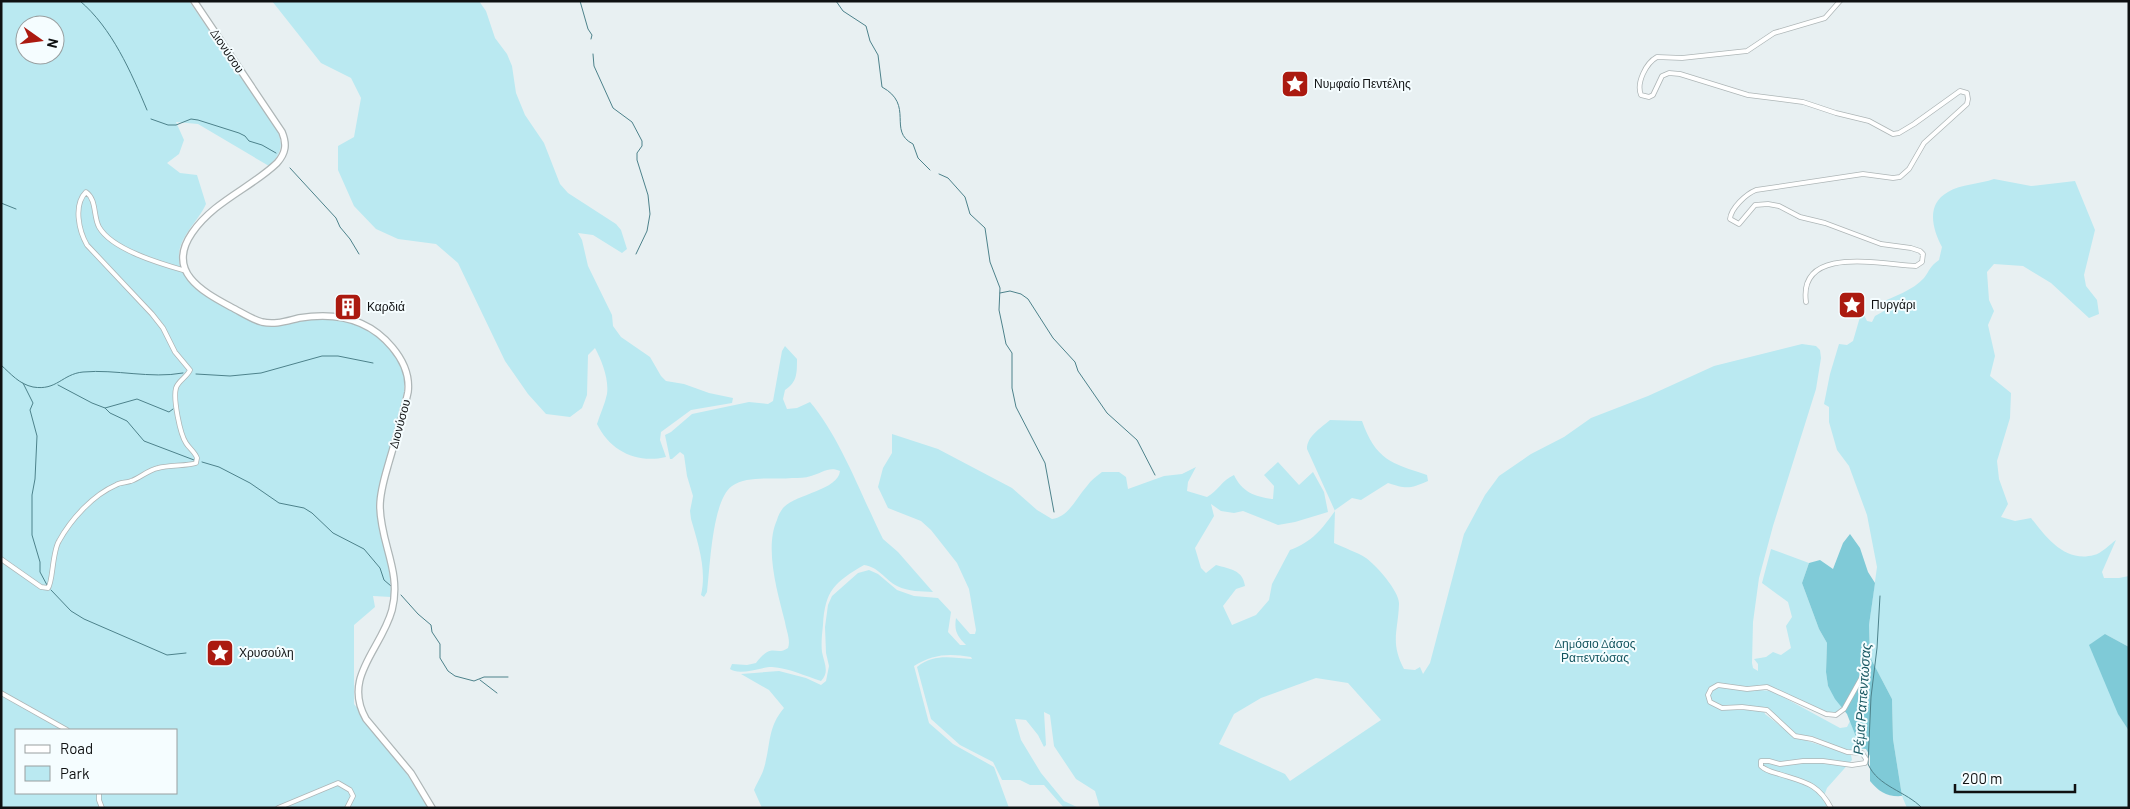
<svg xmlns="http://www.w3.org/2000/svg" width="2130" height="809" font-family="Barlow,sans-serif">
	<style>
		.green { fill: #bae9f1; fill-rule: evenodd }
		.forest { fill: #7fcad7 }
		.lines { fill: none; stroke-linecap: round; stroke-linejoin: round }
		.stream { stroke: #4d828b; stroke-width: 1 }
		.street-casing { stroke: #aeb6b7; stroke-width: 5.5 }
		.secondary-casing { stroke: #aeb6b7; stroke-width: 8 }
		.street { stroke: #fff; stroke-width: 4 }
		.secondary { stroke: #fff; stroke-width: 5.5 }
		.labels { text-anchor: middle; stroke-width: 4; stroke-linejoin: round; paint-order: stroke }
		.street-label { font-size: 12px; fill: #0f1112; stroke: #f5fdff }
		.poi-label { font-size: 12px; fill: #0f1112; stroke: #f5fdff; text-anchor: start }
		.park-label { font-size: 12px; fill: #11535d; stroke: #f5fdff }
		.water-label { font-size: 14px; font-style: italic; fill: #1a5963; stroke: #f5fdff }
	</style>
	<rect width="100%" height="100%" fill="#e8f0f2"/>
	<g class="green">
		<path d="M 1,1 L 189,1 L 277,130 C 284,146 281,154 269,166 L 198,124 L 176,122 L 184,140 L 179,154 L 167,163 L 180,173 L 197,175 L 206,204 C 198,222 181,234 179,254 C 176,284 216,302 237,313 C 244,317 251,322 258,324 C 277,330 296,319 314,318 C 353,315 393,335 404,374 C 405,380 404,387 404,393 L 377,502 L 390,564 L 391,597 L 373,596 L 375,607 L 354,625 L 354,704 L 402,766 L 428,808 L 1,808 ZM 25,25 L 55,25 L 55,55 L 25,55 ZM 16,730 L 176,730 L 176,793 L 16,793 Z"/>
		<path d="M 272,1 L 479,1 L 486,11 L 495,38 L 507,54 L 512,66 L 516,93 L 525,115 L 544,143 L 560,184 L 568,193 L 616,224 L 621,230 L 627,249 L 622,253 L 593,235 L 578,233 L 582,240 L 588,266 L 612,315 L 613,326 L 621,337 L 650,357 L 661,376 L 666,381 L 684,384 L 709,393 L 733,398 L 732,403 L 691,410 L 661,432 L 660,440 L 666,457 C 637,464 610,451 597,424 C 600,414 605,404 607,394 C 609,379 602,361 595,348 L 588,355 L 587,395 L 582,408 L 570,417 L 546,414 L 528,394 L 505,361 L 458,263 L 436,244 L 398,239 L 376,229 L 354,206 L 338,170 L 338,146 L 354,137 L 361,98 L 351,78 L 321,63 Z"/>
		<path d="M 1994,179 L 2031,186 L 2075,181 L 2095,230 L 2084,275 L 2086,286 L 2097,300 L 2099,314 L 2089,318 L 2051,283 L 2023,266 L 1994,264 L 1987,272 L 1989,300 L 1994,311 L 1988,325 L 1995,356 L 1990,376 L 2011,393 L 2010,418 L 1997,461 L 1999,479 L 2008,504 L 2001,517 L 2015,521 L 2031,518 C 2046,537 2065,563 2094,555 C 2101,554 2110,544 2116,540 L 2102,572 L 2104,578 L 2119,578 L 2129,576 L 2129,647 L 2105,634 L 2118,713 L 2129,731 L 2129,808 L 1907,808 L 1902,796 L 1893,739 L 1892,699 L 1870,657 L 1869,625 L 1877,567 L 1867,515 L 1849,466 L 1837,450 L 1829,422 L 1829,407 L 1824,404 L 1830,374 L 1839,344 L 1847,345 L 1853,341 L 1860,317 L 1864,315 L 1867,321 L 1872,322 L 1875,316 L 1884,311 L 1879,303 C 1894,297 1913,290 1924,278 C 1930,270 1930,266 1939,260 L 1942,247 C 1932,228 1926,204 1948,192 C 1961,184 1980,184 1994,179 Z"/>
		<path d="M 1802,344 L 1816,346 L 1820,350 L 1821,358 L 1816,389 L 1773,526 L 1759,578 L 1753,622 L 1752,663 L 1753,668 L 1758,671 L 1758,664 L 1754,659 L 1766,657 L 1773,652 L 1781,655 L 1791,648 L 1786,626 L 1792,617 L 1788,602 L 1762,583 L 1771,549 L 1809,563 L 1802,583 L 1819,629 L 1827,643 L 1826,672 L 1828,686 L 1842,708 L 1835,713 C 1819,712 1802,703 1787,695 C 1776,690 1771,684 1758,685 L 1759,690 L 1772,691 L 1840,728 L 1847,727 L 1850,721 L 1856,737 L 1857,748 L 1855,751 L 1839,748 L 1814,737 L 1796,734 L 1769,711 L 1763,708 L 1765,714 L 1795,737 L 1851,755 L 1852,760 L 1827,788 L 1824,796 L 1827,808 L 1100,808 L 1095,791 L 1076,779 L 1054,746 L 1050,715 L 1044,712 L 1046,745 L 1044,747 L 1038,735 L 1026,720 L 1015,719 L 1021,740 L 1041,773 L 1064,801 L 1079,808 L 1064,808 L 1044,785 L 1030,785 L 1020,780 L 1002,780 L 993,762 L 960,745 L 931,719 L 917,667 C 934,653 952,658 972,659 L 971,657 C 949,653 933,654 914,666 L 929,723 L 953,744 L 994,767 L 1009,808 L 762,808 L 754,790 C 757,783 762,775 764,768 C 771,745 767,728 784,708 L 769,690 L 741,674 L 779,671 L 806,678 L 821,685 L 826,681 L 829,666 L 826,653 L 825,627 L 828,605 L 832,596 L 858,573 L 869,570 L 878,574 L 897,590 L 914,596 L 938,598 L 951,612 L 948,632 L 960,645 L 966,645 C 957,636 954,631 956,618 L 970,634 L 975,634 L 976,630 L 969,589 L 957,563 L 931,530 L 921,521 L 888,508 L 878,487 L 883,468 L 892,453 L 892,434 L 938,449 L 1012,488 L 1037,510 L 1052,519 C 1069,517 1076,498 1087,486 C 1091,480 1097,476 1102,472 L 1119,472 L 1126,477 L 1128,489 L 1164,476 L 1182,474 L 1196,467 L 1188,482 L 1187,491 L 1207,497 C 1218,491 1222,480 1234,475 C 1242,492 1255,497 1273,499 L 1274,486 L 1264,475 L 1278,462 L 1299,485 L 1313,472 L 1324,492 L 1328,512 L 1295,522 L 1278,525 L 1243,511 L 1234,513 L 1221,511 L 1211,504 L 1214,516 L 1195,548 L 1201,568 L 1206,573 L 1216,565 C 1230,569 1243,570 1245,586 L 1236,589 L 1223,606 L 1232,625 L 1256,615 L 1269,600 L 1272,584 L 1290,550 C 1312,542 1322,529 1335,511 L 1307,449 C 1307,436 1321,428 1330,420 L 1362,421 C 1376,460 1391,463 1427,475 L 1428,481 C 1410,489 1406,489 1388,483 L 1361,500 L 1352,498 L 1335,510 L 1334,543 C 1344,548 1357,552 1366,558 C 1376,565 1400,592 1399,604 C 1398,632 1390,642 1404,669 L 1415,670 L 1420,667 L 1423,674 L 1430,663 L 1464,534 L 1485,495 L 1499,476 L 1531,454 L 1564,437 L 1591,418 L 1648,396 L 1714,366 ZM 1316,678 L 1348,683 L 1381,720 L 1290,781 L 1285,774 L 1219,744 L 1234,714 L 1261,698 Z"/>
		<path d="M 785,346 L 797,359 C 797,374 797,382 785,390 L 783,399 L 787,409 L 797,408 L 810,402 C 840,437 862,497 883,539 L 898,552 L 933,592 C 921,591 909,592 897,586 C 885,580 879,567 864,565 C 835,582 825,590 823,625 C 822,634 821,644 822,652 C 824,663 830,672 821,681 C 805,676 789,668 772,667 C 760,667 740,676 730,669 L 732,664 L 747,665 L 756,663 C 773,641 775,657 788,648 C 791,640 786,630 785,622 C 778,594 764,548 777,520 C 778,516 781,510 784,507 C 797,494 838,490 840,471 C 829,466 822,473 811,476 C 805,478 799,478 792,478 C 774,480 748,475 732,486 C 712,500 710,568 707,592 L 704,597 L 701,595 C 707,570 698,543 691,519 L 690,511 L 693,496 L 687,476 L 684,455 L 680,452 L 672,459 L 670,459 L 665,435 L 671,432 L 692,414 L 749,402 L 768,404 L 773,401 L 782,351 Z"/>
	</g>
	<g class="forest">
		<path d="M 1850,534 L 1860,548 L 1868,572 L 1875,583 L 1869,625 L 1870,657 L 1892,699 L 1893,739 L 1902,796 C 1887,797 1879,792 1870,781 L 1870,756 L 1866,749 L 1857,748 L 1856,737 L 1847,714 L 1835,699 L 1828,686 L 1826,672 L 1827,643 L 1819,629 L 1802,583 L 1809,563 L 1820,560 L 1833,569 L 1843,543 Z"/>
		<polygon points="2105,634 2129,647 2129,731 2118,714 2089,645"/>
	</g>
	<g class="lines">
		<g class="stream">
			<path d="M 80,1 C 112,28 131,72 147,110"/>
			<polyline points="580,1 588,29 592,35 591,39"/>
			<path d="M 836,1 L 843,11 L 866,26 L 870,41 L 878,55 L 882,87 C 915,105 887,131 913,144 L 918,158 L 930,170"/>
			<polyline points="593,54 594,66 613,108 632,122 642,141 642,146 637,153 637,160 648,195 650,214 647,231 636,254"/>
			<polyline points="151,119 168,125 176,125 191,119 198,120 239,133 245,136 249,141 262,145 276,153"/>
			<polyline points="290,168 336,218 340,227 350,239 359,254"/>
			<polyline points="939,174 948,178 965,197 970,214 985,228 990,262 1000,288 999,310 1003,329 1006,344 1012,353 1012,388 1016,407 1045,463 1054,512"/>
			<polyline points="1,203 16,209"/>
			<polyline points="1000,293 1010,291 1021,294 1028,299 1053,338 1075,362 1078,371 1107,413 1137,440 1155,475"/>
			<path d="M 1,365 C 11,374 19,384 33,387 C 57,391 62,374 83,372 C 116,369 150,379 183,373"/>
			<polyline points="196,374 230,376 261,373 322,356 338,356 373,363"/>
			<polyline points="23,383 33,403 30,410 37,436 35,479 32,495 32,535 40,562 40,572 47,585"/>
			<polyline points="58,385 92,403 105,408 137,399 169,412 173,409"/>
			<polyline points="105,408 110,413 127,421 144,441 194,460"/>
			<polyline points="202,462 219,467 250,483 279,503 304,508 312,513 333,533 364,549 380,568 384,580 391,586"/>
			<polyline points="51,590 71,611 84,619 167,655 186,653"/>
			<polyline points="401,595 418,614 431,625 432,632 440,644 440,658 448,671 455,676 474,681 484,677 508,677"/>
			<path d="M 1880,596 L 1877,648 L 1871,697 L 1868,764 C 1878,787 1906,791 1922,808"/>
			<polyline points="480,680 497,693"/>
		</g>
		<g class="street-casing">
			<g id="street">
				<path d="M 1806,302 C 1798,244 1884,265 1916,266 L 1922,262 L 1923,254 L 1920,251 L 1911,248 L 1881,244 L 1825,223 L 1800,217 L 1779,206 L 1768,204 L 1755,205 L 1739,224 L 1730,219 C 1731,208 1746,194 1756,190 L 1863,174 L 1893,178 L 1900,177 L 1909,169 L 1924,143 L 1967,104 L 1968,99 L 1967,93 L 1960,91 L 1914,124 L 1899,133 L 1893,134 L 1869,121 L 1836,113 L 1803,102 L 1748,95 L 1680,74 L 1669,73 L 1662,76 L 1653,95 L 1649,97 L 1641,95 C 1636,83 1646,63 1657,57 L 1682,58 L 1747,51 L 1774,33 L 1825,18 L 1840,1"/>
				<path d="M 1,559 L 41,587 L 48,588 C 53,583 52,552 59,541 C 71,519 93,495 116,485 C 120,482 126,483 131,481 C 140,478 148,470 158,468 C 169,465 188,466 196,463 L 197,458 C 195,452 189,448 186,443 C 180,434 173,399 176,388 C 178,381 187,377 190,370 L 175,352 L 163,328 L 152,314 L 87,245 C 79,231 73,205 86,192 C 97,200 93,216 99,227 C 112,250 162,264 186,271"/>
				<polyline points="1,693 67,730"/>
				<polyline points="99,793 99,800 102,808"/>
				<polyline points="278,808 338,783 350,790 353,796 347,808"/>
				<path d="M 1831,808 C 1818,783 1804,782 1779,774 C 1772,772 1766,771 1761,766 L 1761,761 L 1769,761 L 1780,764 L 1803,761 L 1823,761 L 1852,765 L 1865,763 L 1866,759 L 1862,753 L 1847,752 L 1812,739 L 1795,736 L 1767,710 L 1742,707 L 1722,708 L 1710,702 L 1708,695 L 1711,689 L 1718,685 L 1747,689 L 1767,687 L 1826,714 L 1836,715 L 1844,709 L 1868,666"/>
			</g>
		</g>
		<g class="secondary-casing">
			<path id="secondary" d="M 194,1 L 282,132 C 287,144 286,153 277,163 C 251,188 214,201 192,233 C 166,271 201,291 231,307 C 241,312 251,319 262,322 C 275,325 286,321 299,318 C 335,312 368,318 392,347 C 403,360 410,375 408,392 C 403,415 396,438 389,462 C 385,476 380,491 380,506 C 380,543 402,571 392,610 C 381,650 342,677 366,719 L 411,773 L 432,808"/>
		</g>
		<use href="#street" class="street"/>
		<use href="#secondary" class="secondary"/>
	</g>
	<defs>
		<g id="sight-square" transform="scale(1.4375)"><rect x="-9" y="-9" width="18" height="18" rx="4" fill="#ab1a10" stroke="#f5fdff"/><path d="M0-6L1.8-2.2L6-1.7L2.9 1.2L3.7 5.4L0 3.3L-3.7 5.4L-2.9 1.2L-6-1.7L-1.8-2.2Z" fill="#fff"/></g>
		<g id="building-square" transform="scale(1.4375)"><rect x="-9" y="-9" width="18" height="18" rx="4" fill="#ab1a10" stroke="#f5fdff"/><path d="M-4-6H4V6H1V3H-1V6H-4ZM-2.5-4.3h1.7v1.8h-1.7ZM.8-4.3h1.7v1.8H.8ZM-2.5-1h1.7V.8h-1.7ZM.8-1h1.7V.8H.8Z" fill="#fff"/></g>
	</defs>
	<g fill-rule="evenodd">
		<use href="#sight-square" x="1295" y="84"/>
		<use href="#sight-square" x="1852" y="305"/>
		<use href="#building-square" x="348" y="307"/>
		<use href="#sight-square" x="220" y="653"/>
	</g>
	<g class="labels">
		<g class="street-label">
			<text transform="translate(227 51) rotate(56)" y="4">Διονύσου</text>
			<text transform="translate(400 424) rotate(-75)" y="4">Διονύσου</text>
		</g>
		<g class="poi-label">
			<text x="1314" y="88">Νυμφαίο Πεντέλης</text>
			<text x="1871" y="309">Πυργάρι</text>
			<text x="367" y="311">Καρδιά</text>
			<text x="239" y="657">Χρυσούλη</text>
		</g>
		<g class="park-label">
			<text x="1595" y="648">Δημόσιο Δάσος<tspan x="1595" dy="14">Ραπεντώσας</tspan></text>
		</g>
		<g class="water-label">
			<text transform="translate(1862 699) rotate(-86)" y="5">Ρέμα Ραπεντώσας</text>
		</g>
	</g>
	<rect width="2130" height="809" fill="none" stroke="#0f1112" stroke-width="5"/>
	<rect x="15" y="729" width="162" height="65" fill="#f5fdff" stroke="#999fa0"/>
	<rect x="25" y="745" width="25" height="8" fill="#ffffff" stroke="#999fa0"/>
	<text x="60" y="754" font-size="15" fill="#0f1112">Road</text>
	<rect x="25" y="766" width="25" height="15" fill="#bae9f1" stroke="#999fa0"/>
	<text x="60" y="779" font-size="15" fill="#0f1112">Park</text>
	<g transform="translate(40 40) rotate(104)"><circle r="24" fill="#f5fdff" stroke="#999fa0"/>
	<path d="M0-4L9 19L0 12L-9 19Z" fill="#ab1a10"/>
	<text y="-8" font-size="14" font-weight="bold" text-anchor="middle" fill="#0f1112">N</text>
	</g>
	<path d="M1955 784v8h120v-8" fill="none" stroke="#0f1112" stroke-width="2.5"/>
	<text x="1962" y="784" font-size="15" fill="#0f1112" stroke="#f5fdff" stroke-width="4" paint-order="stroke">200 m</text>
</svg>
